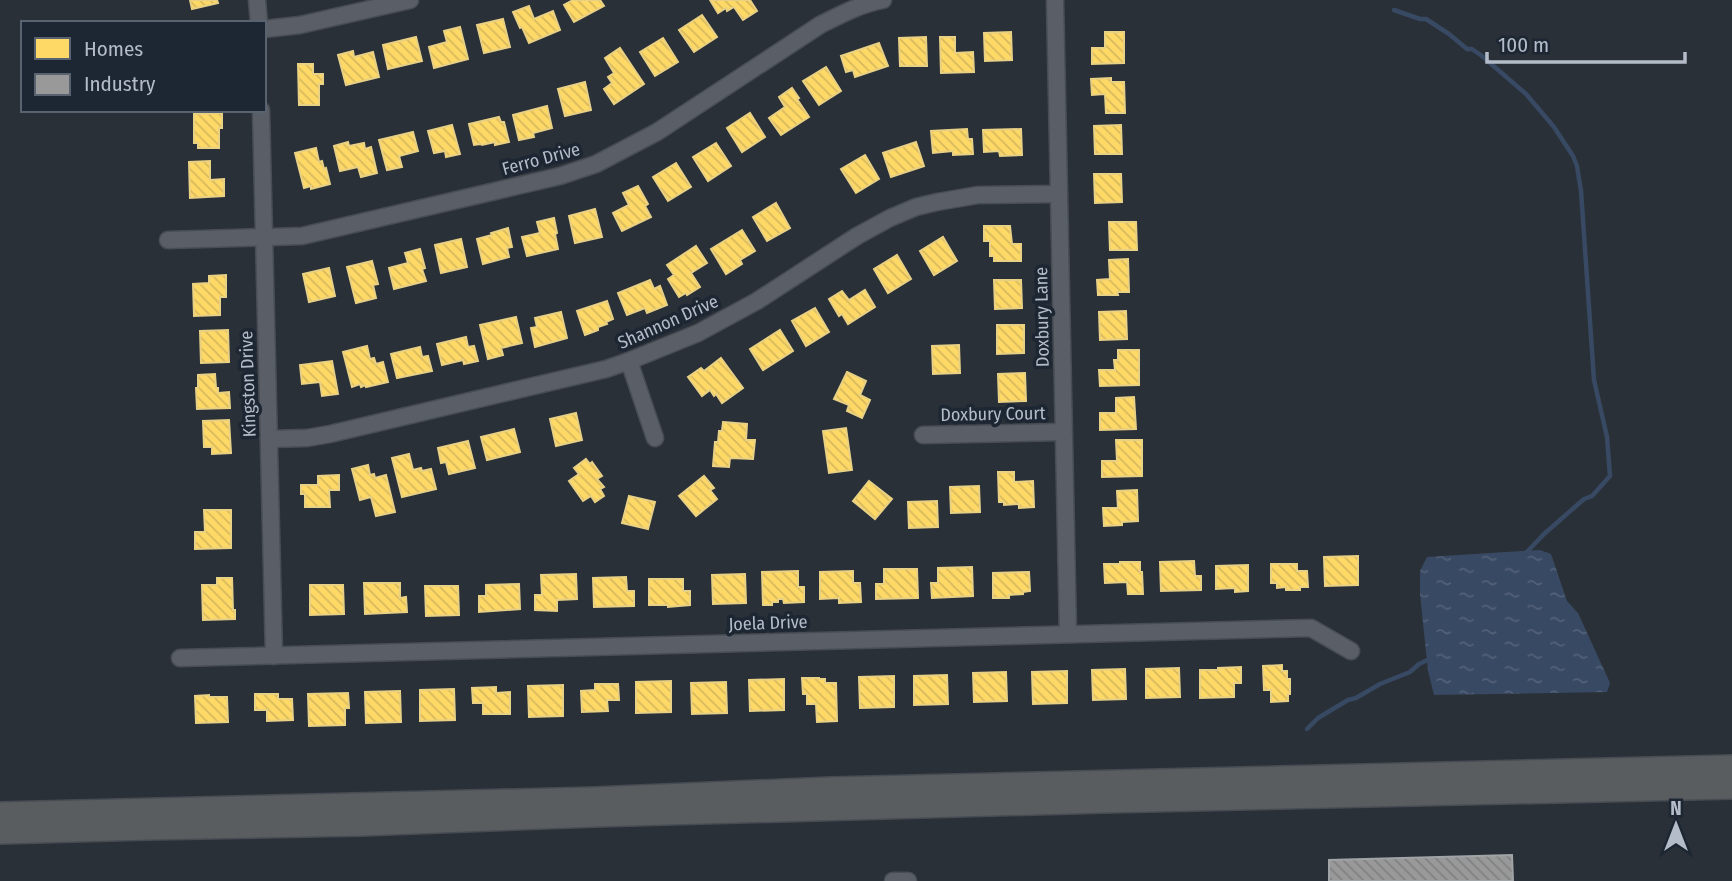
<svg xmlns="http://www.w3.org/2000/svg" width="1732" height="881" font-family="'Fira Sans Condensed',sans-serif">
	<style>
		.water { fill: url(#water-ripples) }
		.homes { fill: url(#homes-back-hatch); stroke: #e8d084; stroke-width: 2 }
		.industry { fill: url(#industry-back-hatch); stroke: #a1a4a7; stroke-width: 2 }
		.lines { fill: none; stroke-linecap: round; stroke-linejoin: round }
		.stream { stroke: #384963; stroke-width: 4.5 }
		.minor-casing { stroke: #484c53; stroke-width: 19 }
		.highway-casing { stroke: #474c53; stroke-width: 26 }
		.minor { stroke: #5a5e66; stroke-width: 16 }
		.highway { stroke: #5a5d60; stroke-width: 23 }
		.labels { text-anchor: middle; stroke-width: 7; stroke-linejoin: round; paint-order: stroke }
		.street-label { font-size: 18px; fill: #b4bcc9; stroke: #1d2633 }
	</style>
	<defs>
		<pattern id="water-ripples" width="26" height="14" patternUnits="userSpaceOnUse" patternTransform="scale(1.75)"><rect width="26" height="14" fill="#384963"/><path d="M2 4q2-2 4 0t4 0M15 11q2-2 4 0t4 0" fill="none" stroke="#526178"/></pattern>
		<pattern id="homes-back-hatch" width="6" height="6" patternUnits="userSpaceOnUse" patternTransform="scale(1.75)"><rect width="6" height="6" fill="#ffd966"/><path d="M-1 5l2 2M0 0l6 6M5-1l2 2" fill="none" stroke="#d7b95e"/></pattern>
		<pattern id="industry-back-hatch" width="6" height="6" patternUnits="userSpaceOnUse" patternTransform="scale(1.75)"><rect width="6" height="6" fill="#999"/><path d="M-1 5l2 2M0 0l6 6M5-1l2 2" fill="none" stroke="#808182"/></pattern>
	</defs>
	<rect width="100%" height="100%" fill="#2a3038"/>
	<polygon class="water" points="1540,550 1551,554 1567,601 1578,613 1610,683 1607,692 1434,695 1428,671 1420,594 1420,571 1427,557"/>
	<g class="homes">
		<polygon points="190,0 217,0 218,3 192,9"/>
		<polygon points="573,0 600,0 604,6 574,22 564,5"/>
		<polygon points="710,0 750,0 757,11 743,20 734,7 727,11 726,8 718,13"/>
		<polygon points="529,6 534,19 553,11 560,30 529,43 522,27 520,28 513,12"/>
		<polygon points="702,15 717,37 694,52 679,30"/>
		<polygon points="503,19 510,47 484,53 477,25"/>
		<polygon points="460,27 468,59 434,68 429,47 447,42 444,31"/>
		<polygon points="1011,32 1012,60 985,61 984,33"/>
		<polygon points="1105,32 1124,32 1124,63 1092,64 1092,48 1105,48"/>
		<polygon points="416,37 422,61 388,69 383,45"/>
		<polygon points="926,37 927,66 900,66 899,38"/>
		<polygon points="940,37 955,37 955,53 973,52 974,72 941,73"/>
		<polygon points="663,38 678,62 655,76 640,52"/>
		<polygon points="879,43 888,66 855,77 853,70 846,72 841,56"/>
		<polygon points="620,48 644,84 614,104 604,89 612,83 608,77 614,73 605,58"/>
		<polygon points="353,51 354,57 373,52 379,77 346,85 338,55"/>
		<polygon points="298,64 313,64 313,74 323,74 323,84 319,84 319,105 299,105"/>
		<polygon points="826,67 841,91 819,105 803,81"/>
		<polygon points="1111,78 1111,82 1124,82 1125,113 1106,113 1105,94 1092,95 1091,79"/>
		<polygon points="585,82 591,110 565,116 558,89"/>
		<polygon points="792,88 799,98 797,99 809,117 781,135 769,118 785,107 779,97"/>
		<polygon points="547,106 552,128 533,133 534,137 519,140 513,115"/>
		<polygon points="222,113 222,128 219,128 219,148 198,148 198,143 194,143 194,114"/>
		<polygon points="750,113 765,137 742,152 727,128"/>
		<polygon points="499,117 501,122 504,122 509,142 495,145 495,142 482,145 481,144 474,145 469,124"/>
		<polygon points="452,125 460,154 446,157 445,151 434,153 428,131"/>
		<polygon points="1121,125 1122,154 1095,154 1094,126"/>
		<polygon points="967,129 968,139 972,139 973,154 953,155 953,151 933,153 931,131"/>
		<polygon points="1021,129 1022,155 1000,156 999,151 984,152 983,130"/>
		<polygon points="413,132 418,151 399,156 402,167 387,170 379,140"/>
		<polygon points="348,142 349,146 364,143 365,149 371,147 377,173 361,177 358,167 340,171 334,146"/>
		<polygon points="916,142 924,166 891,177 883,153"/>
		<polygon points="716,143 731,166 708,181 693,157"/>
		<polygon points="316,148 319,162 322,161 324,169 326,168 330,184 311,189 311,186 304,188 295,153"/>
		<polygon points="865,155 879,179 856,193 841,169"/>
		<polygon points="210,161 210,180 224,179 224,196 190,198 189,162"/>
		<polygon points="676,163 691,187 668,201 653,177"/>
		<polygon points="1094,174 1121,174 1122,202 1095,203"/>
		<polygon points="638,186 648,204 645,206 651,217 622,231 613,213 629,205 623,193"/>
		<polygon points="776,203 790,228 767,241 753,217"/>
		<polygon points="595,209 602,237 575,243 569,216"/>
		<polygon points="554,218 557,233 555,234 558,249 527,256 522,237 540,233 537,222"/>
		<polygon points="1109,222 1136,222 1137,250 1110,250"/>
		<polygon points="984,226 1010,226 1012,244 1021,244 1021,261 994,261 994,256 990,256 990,241 984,241"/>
		<polygon points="508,228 512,247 507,248 509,257 483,264 477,239 492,235 491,233"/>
		<polygon points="742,230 755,251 740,260 742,264 726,274 711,249"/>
		<polygon points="943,237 957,261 934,275 920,251"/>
		<polygon points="461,239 467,267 441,273 435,245"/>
		<polygon points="696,246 707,263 691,273 700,287 687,295 686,293 679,297 668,279 674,275 667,265"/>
		<polygon points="420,249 425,268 422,269 426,281 394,289 389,268 408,263 405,253"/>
		<polygon points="897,255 911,279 888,293 874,269"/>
		<polygon points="1128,259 1129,292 1117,292 1118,295 1098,295 1097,280 1110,279 1109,260"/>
		<polygon points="372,261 378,284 373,285 376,298 356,303 347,267"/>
		<polygon points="329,268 335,296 309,302 303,274"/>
		<polygon points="226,275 226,297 220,297 220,315 194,316 193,284 209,283 209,276"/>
		<polygon points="650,280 654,289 660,286 667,305 647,313 645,308 627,315 618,293"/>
		<polygon points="994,280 1021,280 1022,308 995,309"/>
		<polygon points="865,290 875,307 848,324 842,314 839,316 829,299 842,291 849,300"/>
		<polygon points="607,301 613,319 606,322 607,324 598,327 598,330 585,335 577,311"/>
		<polygon points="815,308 829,332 806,346 792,321"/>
		<polygon points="1126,311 1127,339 1100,340 1099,312"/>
		<polygon points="561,312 567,338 535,347 531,328 537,327 535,318"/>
		<polygon points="516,317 522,343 501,348 503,355 488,359 480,325"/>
		<polygon points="997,325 1024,325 1024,353 997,354"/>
		<polygon points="228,330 229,362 201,363 200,331"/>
		<polygon points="780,330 793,351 763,370 750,349"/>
		<polygon points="466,337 468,347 474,346 478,361 464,364 463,360 442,365 437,344"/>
		<polygon points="959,345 960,373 933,374 932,346"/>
		<polygon points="367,346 370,359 374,358 376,364 383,362 388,382 366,387 365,385 361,387 360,384 352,387 343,352"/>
		<polygon points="420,347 422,357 428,356 432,371 397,378 391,354"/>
		<polygon points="1118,350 1139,350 1139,385 1100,386 1099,370 1115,370 1114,360 1118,360"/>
		<polygon points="721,358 743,388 722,403 716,394 714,396 710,390 702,396 688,377 701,368 704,371"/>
		<polygon points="332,361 338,394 322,396 320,382 302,384 300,365"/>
		<polygon points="847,372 866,381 860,395 870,400 862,418 847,411 849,405 834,399"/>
		<polygon points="1025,373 1026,401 999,402 998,374"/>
		<polygon points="215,374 216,388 218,388 218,393 229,392 230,408 197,409 196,388 198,388 198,375"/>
		<polygon points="1134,397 1136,429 1100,430 1100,413 1116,413 1116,398"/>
		<polygon points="576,413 582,440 556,446 550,419"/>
		<polygon points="229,420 231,453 212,454 212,447 204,447 203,421"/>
		<polygon points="723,422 747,424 746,440 755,440 753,459 730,458 729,467 713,466 715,442 718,442 719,431 722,431"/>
		<polygon points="846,428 852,470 829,473 823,431"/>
		<polygon points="514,429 520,452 487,460 481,437"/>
		<polygon points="1116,440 1142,440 1142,476 1102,477 1102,461 1117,461"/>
		<polygon points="468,441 475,468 449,474 446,462 441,463 438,448"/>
		<polygon points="409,454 413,470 421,468 422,471 431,469 436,489 402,497 392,458"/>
		<polygon points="586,459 590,464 592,462 602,476 597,479 604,487 600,489 604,496 595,502 591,496 583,501 569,481 579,474 574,468"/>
		<polygon points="368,465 370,475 374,474 375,478 386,475 395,512 376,516 371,497 360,500 352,469"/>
		<polygon points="998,472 1014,472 1014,482 1033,481 1034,507 1019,508 1019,504 1004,505 1004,502 999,502"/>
		<polygon points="339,475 339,490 329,490 330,507 305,507 305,494 301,494 301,485 318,485 318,476"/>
		<polygon points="704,476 714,488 710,490 717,499 696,516 679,496"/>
		<polygon points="869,481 892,499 875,519 853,501"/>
		<polygon points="979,486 980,512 951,513 950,487"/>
		<polygon points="1137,490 1138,521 1122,522 1122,525 1104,526 1103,508 1118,508 1117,491"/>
		<polygon points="629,496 655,502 648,529 622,523"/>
		<polygon points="937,501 938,527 909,528 908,502"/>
		<polygon points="204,510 231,510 231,548 195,549 195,532 205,532"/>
		<polygon points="1358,556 1358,585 1325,586 1324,557"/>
		<polygon points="1194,561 1195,576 1201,576 1201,590 1161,591 1160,562"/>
		<polygon points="1120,562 1140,562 1140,572 1142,572 1143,594 1128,594 1127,582 1105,583 1104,564 1120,564"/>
		<polygon points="1271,564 1297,564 1297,571 1307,571 1308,587 1300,587 1300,590 1286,590 1286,587 1277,588 1277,583 1271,583"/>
		<polygon points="1248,565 1248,591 1235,592 1235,588 1216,589 1216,566"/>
		<polygon points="972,567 973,596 932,598 931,583 938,583 938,568"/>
		<polygon points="884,569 917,569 918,598 876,599 876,584 884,584"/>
		<polygon points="798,571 798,587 804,587 804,602 784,603 783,599 778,599 778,602 772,602 772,605 763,605 762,572"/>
		<polygon points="853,571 853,583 860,583 861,602 839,603 839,598 820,599 820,572"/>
		<polygon points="1029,572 1030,591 1023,592 1023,594 1009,595 1009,598 993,598 993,573"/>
		<polygon points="576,574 577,599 557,600 557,611 535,610 535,595 542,595 541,575"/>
		<polygon points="745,574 746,603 713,604 712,575"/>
		<polygon points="626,577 627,591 634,591 634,606 594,607 593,578"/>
		<polygon points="217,578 232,578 233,610 235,610 235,619 203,620 202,585 217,585"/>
		<polygon points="649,579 683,579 683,591 690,591 690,605 668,607 668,605 649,605"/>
		<polygon points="364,583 400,583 400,598 406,597 407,612 365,614"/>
		<polygon points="519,584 520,609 479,612 479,596 486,596 486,585"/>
		<polygon points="310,585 343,585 344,614 310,615"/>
		<polygon points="425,586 458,586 459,615 426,616"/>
		<polygon points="1282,665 1282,671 1287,671 1287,679 1290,679 1290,694 1288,694 1288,701 1271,702 1271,690 1264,690 1263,666"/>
		<polygon points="1241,667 1241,683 1234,683 1234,697 1200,698 1200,670 1218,670 1218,668"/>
		<polygon points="1179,668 1180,697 1146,698 1146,669"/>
		<polygon points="1125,669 1126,699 1093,700 1092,670"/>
		<polygon points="1067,671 1067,703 1033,704 1032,672"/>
		<polygon points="1006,672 1007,701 974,702 973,673"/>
		<polygon points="947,675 948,704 914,705 914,676"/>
		<polygon points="894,676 894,707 860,708 859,677"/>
		<polygon points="802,678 819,678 819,679 825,679 825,683 836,683 837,721 817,722 816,704 807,704 807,694 803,694"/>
		<polygon points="784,679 784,710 750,711 749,680"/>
		<polygon points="671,681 671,712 636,713 636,682"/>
		<polygon points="726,682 727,713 692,714 691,683"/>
		<polygon points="595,684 618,684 619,700 607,700 608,711 582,712 581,691 595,690"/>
		<polygon points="563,685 563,716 529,717 528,686"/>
		<polygon points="496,687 496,693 510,692 510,714 483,714 483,703 473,703 472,688"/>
		<polygon points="454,689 455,720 420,721 420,690"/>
		<polygon points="400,691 401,722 366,723 365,692"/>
		<polygon points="348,693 349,708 345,708 345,725 309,726 308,694"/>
		<polygon points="255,694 278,694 278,699 292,699 293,720 267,721 267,710 255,710"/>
		<polygon points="209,695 209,697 227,697 228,722 196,723 195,696"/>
	</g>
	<polygon class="industry" points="1512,855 1513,881 1329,881 1329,860"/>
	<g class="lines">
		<g class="stream">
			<polyline points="1394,10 1420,19 1426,19 1449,34 1467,49 1472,49 1482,56 1526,94 1554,127 1573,156 1577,166 1581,191 1594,380 1607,437 1610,476 1592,496 1584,499 1544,534 1526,553"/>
			<polyline points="1307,729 1318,718 1348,700 1356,698 1380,684 1410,672 1419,664 1430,659"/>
		</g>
		<g class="minor-casing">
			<g id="minor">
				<polyline points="257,0 259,23"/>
				<polyline points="1055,0 1068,634"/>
				<polyline points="264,29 300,25 410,0"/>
				<polyline points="261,110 274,656"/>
				<path d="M 168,240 L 302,236 L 560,176 L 596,164 L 657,132 L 820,25 C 840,15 860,4 883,0"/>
				<polyline points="629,361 655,438"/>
				<polyline points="923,435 1063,432"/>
				<polyline points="269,439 307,438 330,434 606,369 629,361 698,333 722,320 757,301 857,236 890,218 916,207 937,202 978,195 1059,194"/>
				<polyline points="180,658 1311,628 1351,651"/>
				<polyline points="893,881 908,881"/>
			</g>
		</g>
		<g class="highway-casing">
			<g id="highway">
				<polyline points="0,814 594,799 831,789 1732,767"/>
				<polyline points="0,832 147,828 362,824 594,815 1104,801 1732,787"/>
			</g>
		</g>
		<use href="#minor" class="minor"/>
		<use href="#highway" class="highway"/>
	</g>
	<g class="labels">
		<g class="street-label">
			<text transform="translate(541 159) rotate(-15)" y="6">Ferro Drive</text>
			<text transform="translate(1042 317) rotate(-91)" y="6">Doxbury Lane</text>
			<text transform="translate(668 322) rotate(-24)" y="6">Shannon Drive</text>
			<text transform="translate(248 384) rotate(-92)" y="6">Kingston Drive</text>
			<text transform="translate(993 414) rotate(-1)" y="6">Doxbury Court</text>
			<text transform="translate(768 623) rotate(-2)" y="6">Joela Drive</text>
		</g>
	</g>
	<rect x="21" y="21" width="245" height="91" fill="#1d2633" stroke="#59626f" stroke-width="2"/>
	<rect x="35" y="38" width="35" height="21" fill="#ffd966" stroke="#59626f" stroke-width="2"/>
	<text x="84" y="56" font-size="21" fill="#b4bcc9">Homes</text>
	<rect x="35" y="74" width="35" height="21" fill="#999999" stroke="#59626f" stroke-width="2"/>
	<text x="84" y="91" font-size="21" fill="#b4bcc9">Industry</text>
	<g transform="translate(1676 825)" stroke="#1d2633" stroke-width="5" paint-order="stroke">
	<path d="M0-5L12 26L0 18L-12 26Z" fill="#b4bcc9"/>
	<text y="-10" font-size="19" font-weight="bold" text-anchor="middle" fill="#b4bcc9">N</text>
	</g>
	<path d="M1487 52v10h198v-10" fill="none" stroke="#b4bcc9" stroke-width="3.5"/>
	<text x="1498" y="52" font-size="21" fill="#b4bcc9" stroke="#1d2633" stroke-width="5" paint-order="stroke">100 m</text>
</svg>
